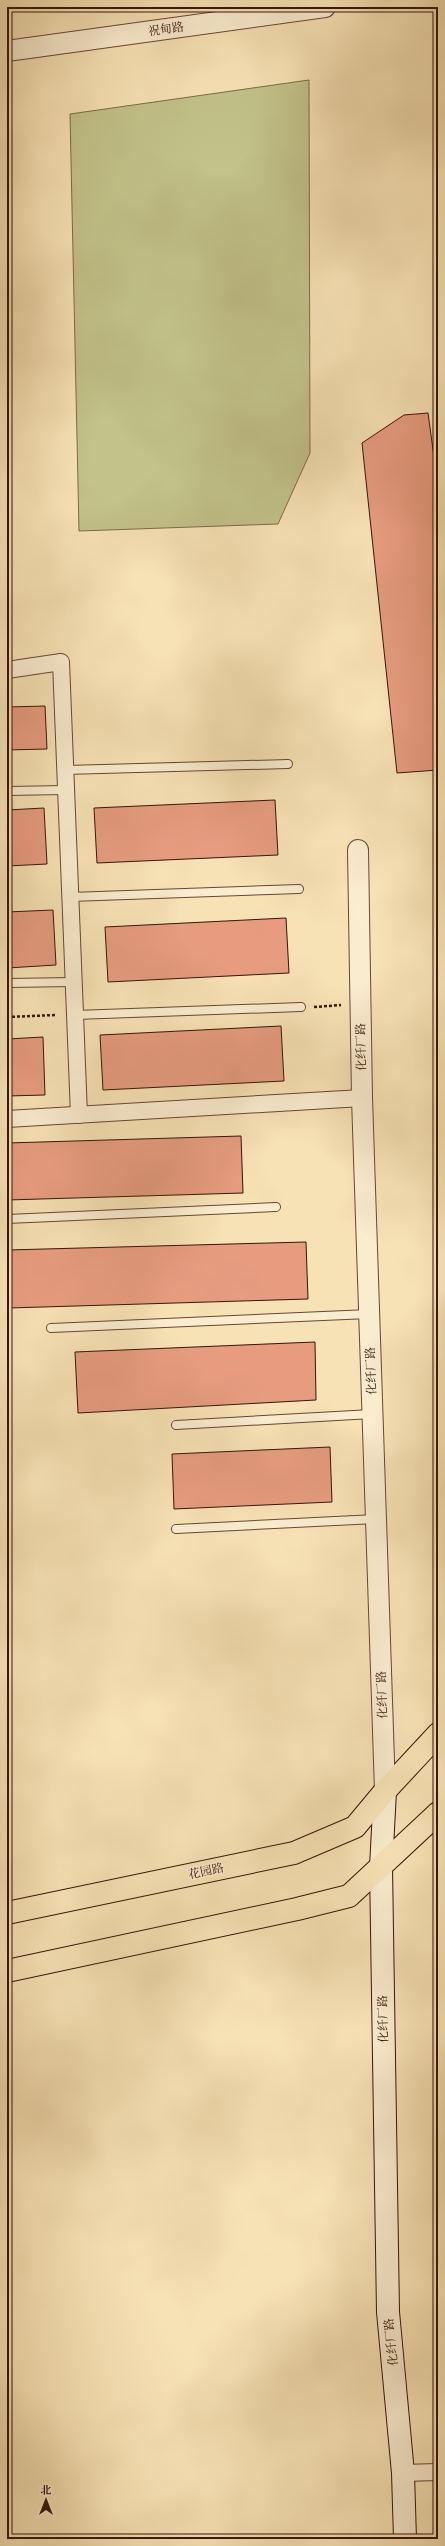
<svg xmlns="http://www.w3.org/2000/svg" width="445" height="2546" font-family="'IM FELL French Canon','Noto Serif SC',serif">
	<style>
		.green { fill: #c2c28a; stroke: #7c6c48 }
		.building { fill: #e79c80; stroke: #361506 }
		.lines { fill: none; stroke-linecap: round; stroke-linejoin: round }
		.service-casing { stroke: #664832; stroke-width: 10 }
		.minor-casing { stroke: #664832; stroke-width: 18 }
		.tertiary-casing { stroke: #664832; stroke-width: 22 }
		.secondary-casing { stroke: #361506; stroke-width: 24 }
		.primary-casing { stroke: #361506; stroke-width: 24 }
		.path { stroke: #361506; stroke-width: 2.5; stroke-dasharray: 3 2; stroke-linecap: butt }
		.service { stroke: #faeccf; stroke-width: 8 }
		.minor { stroke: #faeccf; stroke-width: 16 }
		.tertiary { stroke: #faeccf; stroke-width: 20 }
		.secondary { stroke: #faeccf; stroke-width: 22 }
		.primary { stroke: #f7e2b5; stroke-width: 22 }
		.labels { text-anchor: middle; stroke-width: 3; stroke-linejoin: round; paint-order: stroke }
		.street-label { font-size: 12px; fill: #361506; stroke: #faeccf }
	</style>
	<rect width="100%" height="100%" fill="#f7e2b5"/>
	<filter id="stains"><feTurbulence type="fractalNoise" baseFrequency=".005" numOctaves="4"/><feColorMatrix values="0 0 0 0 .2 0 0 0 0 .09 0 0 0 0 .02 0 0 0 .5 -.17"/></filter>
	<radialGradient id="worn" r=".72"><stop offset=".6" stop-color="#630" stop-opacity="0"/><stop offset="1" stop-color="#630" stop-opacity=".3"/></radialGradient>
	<polygon class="green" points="309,80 310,453 278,524 79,531 70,114"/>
	<g class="building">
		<polygon points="428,413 438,486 438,770 397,773 362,443 404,415"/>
		<polygon points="45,706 47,749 7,750 7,707"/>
		<polygon points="275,800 278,855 97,863 94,808"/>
		<polygon points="44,808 47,864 7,866 7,810"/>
		<polygon points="53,910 56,965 7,968 7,912"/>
		<polygon points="286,918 289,973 108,982 105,927"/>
		<polygon points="281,1026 284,1081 103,1090 100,1035"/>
		<polygon points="43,1037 45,1095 7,1096 7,1039"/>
		<polygon points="241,1136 243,1193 7,1200 7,1143"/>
		<polygon points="306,1242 308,1299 9,1308 7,1250"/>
		<polygon points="315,1342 316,1400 78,1413 75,1352"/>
		<polygon points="330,1447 332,1502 174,1509 172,1454"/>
	</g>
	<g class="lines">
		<g class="service-casing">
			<g id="service">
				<polyline points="65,770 288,764"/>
				<polyline points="7,791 66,790"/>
				<polyline points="70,897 299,889"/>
				<polyline points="7,983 74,982"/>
				<polyline points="75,1015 301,1007"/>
				<polyline points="7,1219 276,1207"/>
				<polyline points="51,1328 369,1314"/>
				<polyline points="176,1425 372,1414"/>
				<polyline points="176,1529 376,1519"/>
			</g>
		</g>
		<g class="minor-casing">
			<g id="minor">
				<polyline points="7,670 61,662 79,1115"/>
				<polyline points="7,1119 362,1098"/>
				<polyline points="403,2473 438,2472"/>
			</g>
		</g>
		<g class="tertiary-casing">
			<g id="tertiary">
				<polyline points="7,51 325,7"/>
				<polyline points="358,850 362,1098 385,1791"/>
			</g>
		</g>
		<g class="secondary-casing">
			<polyline id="secondary" points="385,1791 381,1867 388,2312 403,2473 405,2539"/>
		</g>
		<g class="primary-casing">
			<g id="primary">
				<polyline points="7,1913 294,1853 355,1827 385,1791 438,1734"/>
				<polyline points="7,1971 297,1909 349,1896 438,1813"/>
			</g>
		</g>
		<g class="path">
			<polyline points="314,1007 341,1005"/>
			<polyline points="7,1017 56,1015"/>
		</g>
		<use href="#service" class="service"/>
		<use href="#minor" class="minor"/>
		<use href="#tertiary" class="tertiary"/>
		<use href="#secondary" class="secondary"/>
		<use href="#primary" class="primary"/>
	</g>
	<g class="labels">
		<g class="street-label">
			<text transform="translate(166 29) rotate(-8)" y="4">祝甸路</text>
			<text transform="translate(361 1047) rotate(-91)" y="4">化纤厂路</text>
			<text transform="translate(371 1371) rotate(-92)" y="4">化纤厂路</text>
			<text transform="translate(382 1695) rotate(-92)" y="4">化纤厂路</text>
			<text transform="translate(206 1871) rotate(-12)" y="4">花园路</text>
			<text transform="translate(383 2019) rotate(-91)" y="4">化纤厂路</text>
			<text transform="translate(391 2342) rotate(-96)" y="4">化纤厂路</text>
		</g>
	</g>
	<rect width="445" height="2546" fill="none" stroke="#f7e2b5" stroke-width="24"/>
	<rect x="8" y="8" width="429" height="2530" fill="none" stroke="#361506" stroke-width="2"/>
	<rect x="12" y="12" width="421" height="2522" fill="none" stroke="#361506"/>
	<g transform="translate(46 2500)" stroke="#faeccf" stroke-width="3" paint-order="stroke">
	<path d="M0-3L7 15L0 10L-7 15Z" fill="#361506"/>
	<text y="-6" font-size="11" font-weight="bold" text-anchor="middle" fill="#361506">北</text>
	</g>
	<rect width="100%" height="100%" filter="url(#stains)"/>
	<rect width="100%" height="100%" fill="url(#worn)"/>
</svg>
